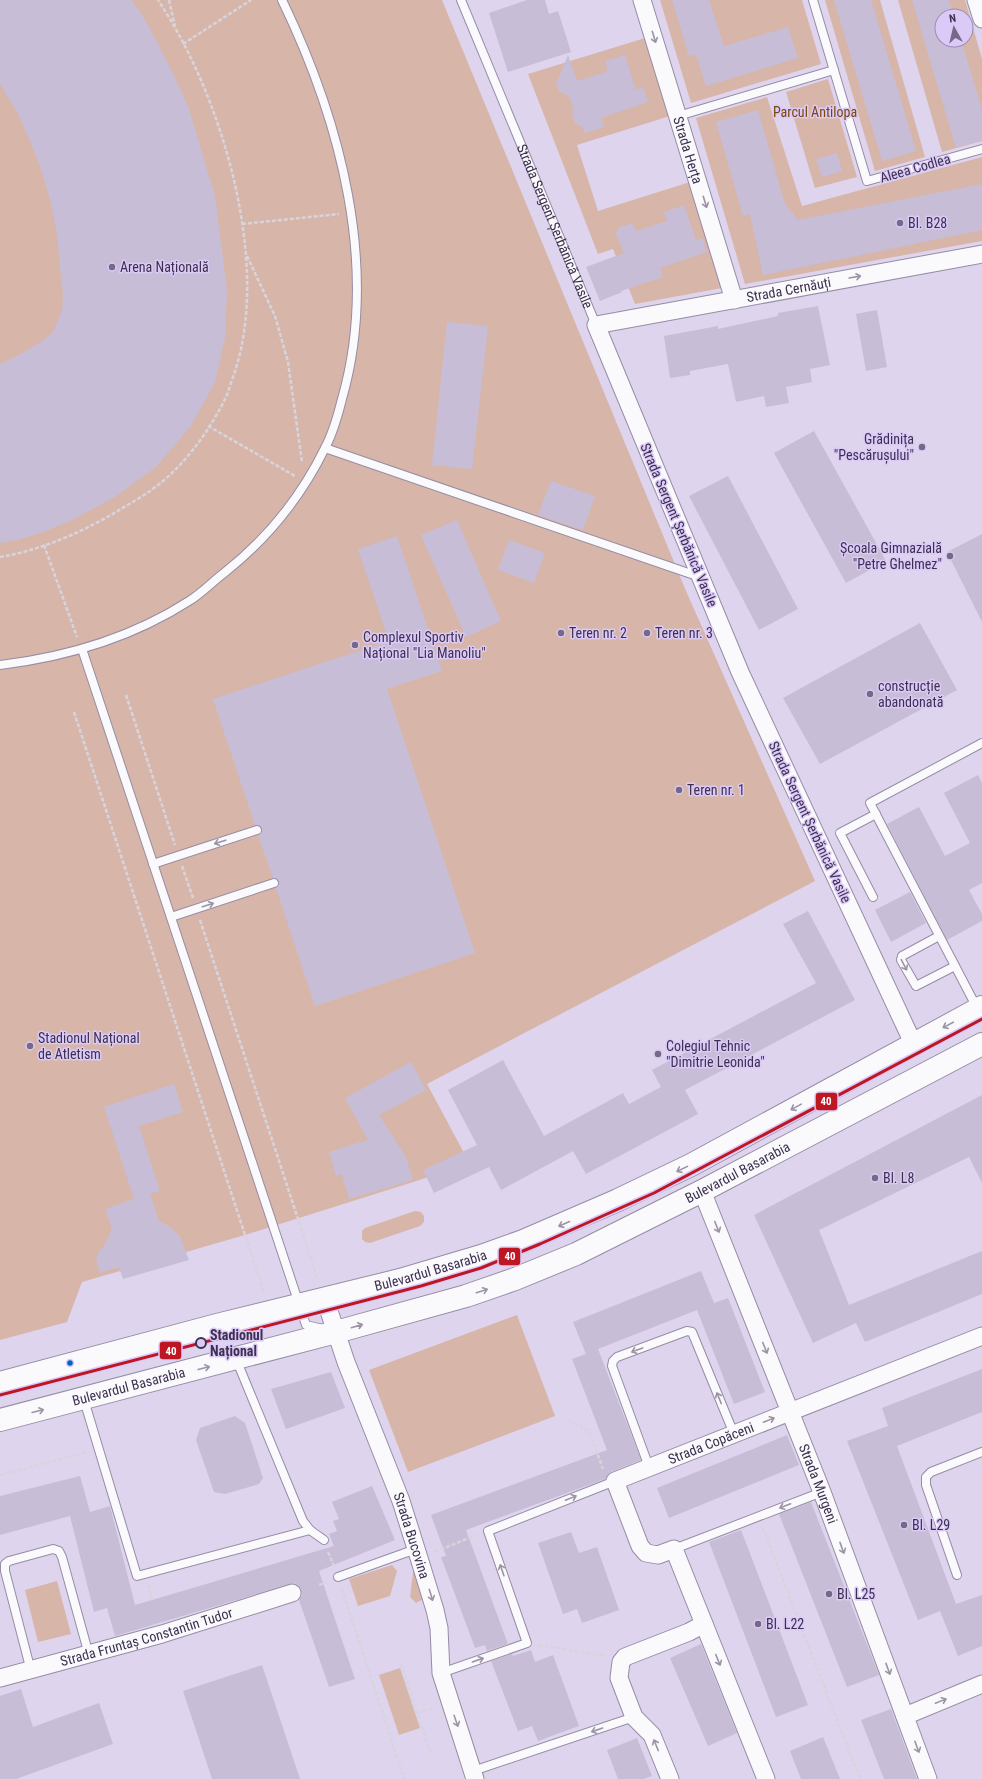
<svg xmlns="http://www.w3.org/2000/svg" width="982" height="1779" font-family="'Roboto Condensed',sans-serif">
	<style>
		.green { fill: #d7b6a9; fill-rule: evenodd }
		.building { fill: #c7bdd6 }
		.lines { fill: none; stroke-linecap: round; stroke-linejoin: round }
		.service-casing { stroke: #968ca5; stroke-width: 10 }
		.minor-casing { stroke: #968ca5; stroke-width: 19 }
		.primary-casing { stroke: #968ca5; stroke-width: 24 }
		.path { stroke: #d7d4dd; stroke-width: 2.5; stroke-dasharray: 4 2; stroke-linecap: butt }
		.service { stroke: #faf9fc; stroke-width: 8 }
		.minor { stroke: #faf9fc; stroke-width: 17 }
		.primary { stroke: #faf9fc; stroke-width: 22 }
		.tram-1-casing { stroke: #dbcaf8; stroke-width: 6 }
		.tram-1 { stroke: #be1622; stroke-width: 3 }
		.oneway { stroke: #9c94a6 }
		.poi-dot { fill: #756987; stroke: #dbcaf8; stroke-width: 1.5 }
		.stop-dot { fill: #dbcaf8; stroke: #3d304f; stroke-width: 2 }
		.bus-dot { fill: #0065bd; stroke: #dbcaf8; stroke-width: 1.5 }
		.labels { text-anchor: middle; stroke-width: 3; stroke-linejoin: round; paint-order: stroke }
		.park-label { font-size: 14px; fill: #7b4709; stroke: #dbcaf8 }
		.street-label { font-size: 14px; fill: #3d304f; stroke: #dbcaf8 }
		.poi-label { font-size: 14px; fill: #3d304f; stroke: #dbcaf8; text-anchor: start }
		.stop-label { font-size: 14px; font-weight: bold; fill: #3d304f; stroke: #dbcaf8; text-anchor: start }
		.line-badge { stroke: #dbcaf8; stroke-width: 1.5 }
		.badge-label { font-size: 11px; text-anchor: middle; font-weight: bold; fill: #fff }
	</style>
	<rect width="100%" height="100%" fill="#ded4ee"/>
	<g class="green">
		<polygon points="0,0 442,0 686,591 815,881 427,1084 470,1164 245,1235 82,1282 67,1322 0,1340"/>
		<polygon points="660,0 802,0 821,64 691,103"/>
		<polygon points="825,0 880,0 925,157 875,171"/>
		<path d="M 898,0 L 965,0 L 982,59 L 982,141 L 942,152 ZM 942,16 L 966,16 L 966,40 L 942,40 Z"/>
		<polygon points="645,38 670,116 577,145 598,211 690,182 722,288 635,304 613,249 598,254 528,74"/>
		<polygon points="828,79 857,177 815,188 786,92"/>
		<polygon points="767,97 802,206 982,157 982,241 745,284 696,118"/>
		<polygon points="415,1211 421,1212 424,1216 424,1222 420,1226 370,1243 365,1242 362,1239 362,1231 365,1228"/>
		<polygon points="517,1315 555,1416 408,1472 369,1370"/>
		<polygon points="414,1564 427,1597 416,1603 410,1597"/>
		<polygon points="392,1565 397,1571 390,1596 358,1606 349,1579"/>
		<polygon points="57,1581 71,1634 38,1642 25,1590"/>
		<polygon points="400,1668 420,1728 399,1735 379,1675"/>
	</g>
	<g class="building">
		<polygon points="0,0 131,0 143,16 167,61 188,106 215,196 227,290 225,337 215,382 191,426 156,467 115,497 70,521 43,532 17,540 0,543 0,364 21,354 42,341 53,332 62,310 63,297 57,234 51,203 42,172 31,143 18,114 0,84"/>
		<polygon points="527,0 545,0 549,14 558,11 571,52 508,72 489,13"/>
		<polygon points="672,0 709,0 724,46 788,27 798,58 706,86 696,54 689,56"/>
		<polygon points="834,0 871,0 916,151 882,161"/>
		<polygon points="912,0 949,0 954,16 942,16 942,40 961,40 982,110 982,140 956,148"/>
		<polygon points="568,55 577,81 608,71 605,61 625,55 636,90 643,87 648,102 601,118 604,127 585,133 582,127 575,123 572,111 574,108 568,95 560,92 556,84"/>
		<polygon points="758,110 785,204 798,220 982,184 982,230 763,275 750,214 743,216 716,122"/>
		<polygon points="837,153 842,171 822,177 816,159"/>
		<polygon points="684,205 696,240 702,238 707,252 660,268 663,277 621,291 622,292 600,301 586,267 624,253 616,234 618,228 633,223 636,231 667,221 664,212"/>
		<polygon points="818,306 830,365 810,369 812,382 786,387 789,403 766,407 764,396 736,402 728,364 690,371 690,375 670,378 664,336 718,326 718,329 778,316 778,313"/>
		<polygon points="877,310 887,367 866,371 856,314"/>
		<polygon points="447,322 488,326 472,469 432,465"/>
		<polygon points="814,431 886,561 846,583 774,453"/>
		<polygon points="728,476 798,609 759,630 689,496"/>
		<polygon points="551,481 595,496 583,530 538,515"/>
		<polygon points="457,520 501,621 466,637 421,535"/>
		<polygon points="982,534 982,622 947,552"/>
		<polygon points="397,536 442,671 387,689 475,953 315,1006 276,888 279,882 277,879 273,878 258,835 262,832 262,828 258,825 255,825 213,699 389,641 358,549"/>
		<polygon points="509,540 545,553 534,583 498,570"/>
		<polygon points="920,623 957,690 820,764 783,698"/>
		<polygon points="978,775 982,783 982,883 969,890 982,914 982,921 947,940 887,824 919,807 945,856 970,843 944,793"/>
		<polygon points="910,892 926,923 891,942 875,910"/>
		<polygon points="808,911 855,1000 685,1090 698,1114 586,1174 573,1151 501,1190 489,1167 434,1193 423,1170 477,1145 448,1090 503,1060 544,1136 623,1093 629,1104 661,1087 652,1070 816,983 783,924"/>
		<polygon points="411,1062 426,1090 379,1115 406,1157 413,1180 349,1199 342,1174 336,1176 329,1152 368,1140 345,1098"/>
		<polygon points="174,1084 183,1112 139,1126 160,1191 150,1194 159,1221 171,1227 180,1237 189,1260 123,1279 119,1267 100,1273 96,1259 98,1253 105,1244 112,1229 105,1209 134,1199 104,1107"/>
		<polygon points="982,1095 982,1183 969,1157 819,1230 849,1305 982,1251 982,1294 865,1342 856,1323 813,1343 754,1215"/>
		<polygon points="701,1271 714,1303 728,1298 765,1392 734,1404 697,1310 598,1349 641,1460 611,1472 605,1479 466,1530 508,1644 487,1651 485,1645 475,1648 441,1557 446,1556 431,1515 607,1450 572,1359 586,1354 573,1322"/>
		<polygon points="982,1369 982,1412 897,1446 956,1604 982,1595 982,1646 958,1656 940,1611 918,1620 847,1441 888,1426 882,1408"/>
		<polygon points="331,1372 345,1408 286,1429 271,1389"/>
		<polygon points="235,1416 245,1423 263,1478 259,1484 225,1494 214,1492 196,1440 200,1428"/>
		<polygon points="787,1435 799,1465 669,1518 657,1488"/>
		<polygon points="80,1476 90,1512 110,1506 135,1605 334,1546 329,1534 337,1531 333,1521 339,1519 332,1502 372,1486 395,1540 319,1571 355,1679 329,1687 299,1600 302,1595 301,1590 298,1585 294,1583 115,1636 107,1608 94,1612 70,1516 0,1535 0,1496"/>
		<polygon points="811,1502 879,1675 847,1687 779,1514"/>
		<polygon points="741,1530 808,1705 776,1717 709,1542"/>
		<polygon points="571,1532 579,1553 597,1547 619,1610 582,1623 577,1609 563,1614 538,1543"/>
		<polygon points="701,1644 737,1733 708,1746 670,1658"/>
		<polygon points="531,1650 535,1662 553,1655 579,1726 538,1741 532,1726 518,1731 491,1661 512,1654 513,1656"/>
		<polygon points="262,1665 300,1779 212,1779 183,1691"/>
		<polygon points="21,1689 33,1727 99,1703 113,1744 16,1779 0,1779 0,1696"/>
		<polygon points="891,1709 917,1779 884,1779 861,1720"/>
		<polygon points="823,1737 840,1779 801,1779 790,1751"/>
		<polygon points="637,1738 652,1776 643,1779 618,1779 607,1750"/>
	</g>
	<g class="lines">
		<g class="service-casing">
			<g id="service">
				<path id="s1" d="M 461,0 L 596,325"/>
				<polyline points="813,0 867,181 982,149"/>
				<polyline points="678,116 834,70"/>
				<polyline points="325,448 700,577"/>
				<polyline points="82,649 306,1325 323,1329"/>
				<path d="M 0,665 C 66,657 133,637 189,601 C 202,593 212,582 224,573 C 266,540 301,497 325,448 C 333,433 338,415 342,399 C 380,267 340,120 282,0"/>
				<polyline points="153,864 257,830"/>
				<polyline points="873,897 840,833 876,814"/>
				<polyline points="171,917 274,883"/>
				<polyline points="939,936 902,956 901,960 916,986 955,966"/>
				<polyline points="977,1008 870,803 982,743"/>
				<polyline points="236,1359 303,1521 310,1530 324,1540"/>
				<polyline points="84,1400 137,1576 310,1530"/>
				<polyline points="649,1467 612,1366 613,1361 617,1357 687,1331 692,1332 734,1434"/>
				<polyline points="674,1549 822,1492"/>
				<polyline points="957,1575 926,1485 926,1477 931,1472 982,1452"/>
				<polyline points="338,1577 416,1549"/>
				<polyline points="31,1671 5,1571 5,1564 9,1561 53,1549 59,1551 62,1557 89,1655"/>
				<polyline points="441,1673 527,1643 488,1531 615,1481"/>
				<polyline points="473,1771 634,1717"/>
			</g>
		</g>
		<g class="minor-casing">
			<g id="minor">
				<path id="s2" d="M 642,0 L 734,300"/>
				<polyline points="976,0 982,19"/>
				<path id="s3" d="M 913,1043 L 740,672 L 596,325 L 982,254"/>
				<path id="s4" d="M 702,1191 L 822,1492 L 928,1779"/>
				<path id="s5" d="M 325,1299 L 346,1362 L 401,1501 L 419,1558 L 435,1610 L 439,1628 L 441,1673 L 475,1779"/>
				<path id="s6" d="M 0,1678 L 162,1634 L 292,1593"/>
				<polyline points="905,1716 982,1684"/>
				<polyline points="670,1779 652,1735 634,1717 619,1678 621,1662 625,1657 689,1632 704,1624"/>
				<path id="s7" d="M 766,1779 L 674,1549 L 658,1555 L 646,1553 L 640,1546 L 615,1481 L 982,1336"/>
			</g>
		</g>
		<g class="primary-casing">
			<g id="primary">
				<path id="s8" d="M 0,1383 L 217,1325 L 400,1280 L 481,1256 L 523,1241 L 618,1200 L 691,1165 L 982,1007"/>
				<path id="s9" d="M 0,1420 L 336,1332 L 466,1296 L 515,1279 L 576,1254 L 702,1191 L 982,1044"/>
			</g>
		</g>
		<g class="path">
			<polyline points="169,0 175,26"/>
			<polyline points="183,44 251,0"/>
			<polyline points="242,224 339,214"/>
			<polyline points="247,256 275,316 288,362 302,462"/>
			<polyline points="208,426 295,476"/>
			<polyline points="44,545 77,637"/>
			<path d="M 0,557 C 42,550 85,531 121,509 C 132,502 144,496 154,488 C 183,467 208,433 224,401 C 228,394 230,385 233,377 C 273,266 222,95 158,0"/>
			<polyline points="126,695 175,845"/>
			<polyline points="74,712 264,1293"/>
			<polyline points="182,866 193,898"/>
			<polyline points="200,920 318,1280"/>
			<polyline points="569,1420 589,1431 603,1469"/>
			<polyline points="0,1475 87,1452"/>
			<polyline points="763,1528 860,1779"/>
			<polyline points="328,1552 334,1566"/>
			<polyline points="435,1552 476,1535"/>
			<polyline points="148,1585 152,1600"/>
			<polyline points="319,1585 326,1582"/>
			<polyline points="342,1589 404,1779"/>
			<polyline points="539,1645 605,1656"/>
			<polyline points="401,1664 430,1752"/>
			<polyline points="417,1713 434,1708"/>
		</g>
		<use href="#service" class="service"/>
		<use href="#minor" class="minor"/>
		<use href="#primary" class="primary"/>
		<g class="tram-1-casing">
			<polyline id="tram-1" points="0,1395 421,1286 481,1268 540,1244 654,1193 982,1019"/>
		</g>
		<use href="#tram-1" class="tram-1"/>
	</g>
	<defs><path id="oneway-shaft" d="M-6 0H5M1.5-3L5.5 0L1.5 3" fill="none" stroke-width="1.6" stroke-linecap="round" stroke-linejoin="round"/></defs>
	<g class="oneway">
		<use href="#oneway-shaft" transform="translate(654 37) rotate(73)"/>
		<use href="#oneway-shaft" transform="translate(705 202) rotate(73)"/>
		<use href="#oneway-shaft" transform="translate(855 277) rotate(-10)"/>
		<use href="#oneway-shaft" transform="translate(220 842) rotate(162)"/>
		<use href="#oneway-shaft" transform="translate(208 905) rotate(-18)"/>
		<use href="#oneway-shaft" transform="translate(904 965) rotate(63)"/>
		<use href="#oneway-shaft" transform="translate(948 1025) rotate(152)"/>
		<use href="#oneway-shaft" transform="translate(796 1107) rotate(151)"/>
		<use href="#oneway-shaft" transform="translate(682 1169) rotate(154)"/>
		<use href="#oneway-shaft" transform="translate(564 1224) rotate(156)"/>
		<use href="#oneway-shaft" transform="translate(717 1227) rotate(68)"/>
		<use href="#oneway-shaft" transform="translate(482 1291) rotate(-18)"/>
		<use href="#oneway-shaft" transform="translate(357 1326) rotate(-16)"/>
		<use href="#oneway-shaft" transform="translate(765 1348) rotate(68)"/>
		<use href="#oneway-shaft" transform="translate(637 1350) rotate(160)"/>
		<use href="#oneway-shaft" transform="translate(204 1368) rotate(-14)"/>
		<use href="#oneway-shaft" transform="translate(719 1398) rotate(-112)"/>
		<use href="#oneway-shaft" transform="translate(38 1411) rotate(-14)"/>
		<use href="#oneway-shaft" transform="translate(769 1420) rotate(-22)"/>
		<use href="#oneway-shaft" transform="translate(571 1498) rotate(-22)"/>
		<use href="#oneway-shaft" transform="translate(785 1506) rotate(159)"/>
		<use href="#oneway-shaft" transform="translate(842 1548) rotate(70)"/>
		<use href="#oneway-shaft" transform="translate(502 1570) rotate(-109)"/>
		<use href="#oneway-shaft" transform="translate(431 1595) rotate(73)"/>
		<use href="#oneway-shaft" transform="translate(478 1660) rotate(-19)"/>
		<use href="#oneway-shaft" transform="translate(718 1660) rotate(68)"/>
		<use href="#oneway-shaft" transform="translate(888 1669) rotate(70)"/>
		<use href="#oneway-shaft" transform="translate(941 1701) rotate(-22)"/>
		<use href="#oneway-shaft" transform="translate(456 1721) rotate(71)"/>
		<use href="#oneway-shaft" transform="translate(597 1730) rotate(161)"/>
		<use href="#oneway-shaft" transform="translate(656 1745) rotate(-112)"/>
		<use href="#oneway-shaft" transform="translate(917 1747) rotate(70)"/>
	</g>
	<g class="poi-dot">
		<circle cx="900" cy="223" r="4"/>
		<circle cx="112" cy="267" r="4"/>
		<circle cx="922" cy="447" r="4"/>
		<circle cx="950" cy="556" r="4"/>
		<circle cx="561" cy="633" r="4"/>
		<circle cx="647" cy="633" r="4"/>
		<circle cx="355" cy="645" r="4"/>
		<circle cx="870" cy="694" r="4"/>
		<circle cx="679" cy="790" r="4"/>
		<circle cx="30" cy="1046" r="4"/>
		<circle cx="658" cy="1054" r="4"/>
		<circle cx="875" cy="1178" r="4"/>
		<circle cx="904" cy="1525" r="4"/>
		<circle cx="829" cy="1594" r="4"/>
		<circle cx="758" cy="1624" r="4"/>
	</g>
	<circle class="stop-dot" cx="201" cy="1343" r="5"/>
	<circle class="bus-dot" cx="70" cy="1363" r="3.5"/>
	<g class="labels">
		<g class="park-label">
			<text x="815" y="117">Parcul Antilopa</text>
		</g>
		<g class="street-label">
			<text dy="5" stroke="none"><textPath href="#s2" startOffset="157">Strada Herța</textPath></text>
			<text transform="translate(915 168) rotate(-16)" y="5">Aleea Codlea</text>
			<text dy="5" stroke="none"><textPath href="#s1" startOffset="245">Strada Sergent Șerbănică Vasile</textPath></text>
			<text dy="5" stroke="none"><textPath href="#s3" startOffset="981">Strada Cernăuți</textPath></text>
			<text transform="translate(679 525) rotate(67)" y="5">Strada Sergent Șerbănică Vasile</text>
			<text transform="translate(810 822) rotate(65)" y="5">Strada Sergent Șerbănică Vasile</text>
			<text dy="5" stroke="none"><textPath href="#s9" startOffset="781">Bulevardul Basarabia</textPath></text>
			<text dy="5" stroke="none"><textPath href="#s8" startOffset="445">Bulevardul Basarabia</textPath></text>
			<text dy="5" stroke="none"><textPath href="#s9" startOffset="133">Bulevardul Basarabia</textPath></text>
			<text dy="5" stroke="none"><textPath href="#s7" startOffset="459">Strada Copăceni</textPath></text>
			<text dy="5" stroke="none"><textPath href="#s4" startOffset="315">Strada Murgeni</textPath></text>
			<text dy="5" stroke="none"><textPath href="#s5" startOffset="252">Strada Bucovina</textPath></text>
			<text dy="5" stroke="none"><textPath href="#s6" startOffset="152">Strada Fruntaș Constantin Tudor</textPath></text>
		</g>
		<g class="poi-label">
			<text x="908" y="228">Bl. B28</text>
			<text x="120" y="272">Arena Națională</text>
			<text x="914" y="444" text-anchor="end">Grădinița<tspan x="914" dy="16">"Pescărușului"</tspan></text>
			<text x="942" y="553" text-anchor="end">Școala Gimnazială<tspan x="942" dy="16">"Petre Ghelmez"</tspan></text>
			<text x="569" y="638">Teren nr. 2</text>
			<text x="655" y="638">Teren nr. 3</text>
			<text x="363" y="642">Complexul Sportiv<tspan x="363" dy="16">Național "Lia Manoliu"</tspan></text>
			<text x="878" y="691">construcție<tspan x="878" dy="16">abandonată</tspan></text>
			<text x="687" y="795">Teren nr. 1</text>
			<text x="38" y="1043">Stadionul Național<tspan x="38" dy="16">de Atletism</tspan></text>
			<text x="666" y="1051">Colegiul Tehnic<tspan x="666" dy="16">"Dimitrie Leonida"</tspan></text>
			<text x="883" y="1183">Bl. L8</text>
			<text x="912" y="1530">Bl. L29</text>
			<text x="837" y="1599">Bl. L25</text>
			<text x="766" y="1629">Bl. L22</text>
		</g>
		<g class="stop-label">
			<text x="210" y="1340">Stadionul<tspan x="210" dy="16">Național</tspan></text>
		</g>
	</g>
	<g class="line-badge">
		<rect x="815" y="1092" width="23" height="19" rx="4" fill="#be1622"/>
		<rect x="498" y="1247" width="23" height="19" rx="4" fill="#be1622"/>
		<rect x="159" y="1341" width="23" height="19" rx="4" fill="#be1622"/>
	</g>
	<g class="badge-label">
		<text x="826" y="1105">40</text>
		<text x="510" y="1260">40</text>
		<text x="171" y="1355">40</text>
	</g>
	<g transform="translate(954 28) rotate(352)"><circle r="19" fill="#dbcaf8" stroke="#9c8cb4"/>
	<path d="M0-3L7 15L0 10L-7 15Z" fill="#756987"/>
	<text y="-6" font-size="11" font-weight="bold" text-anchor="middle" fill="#3d304f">N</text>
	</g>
</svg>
